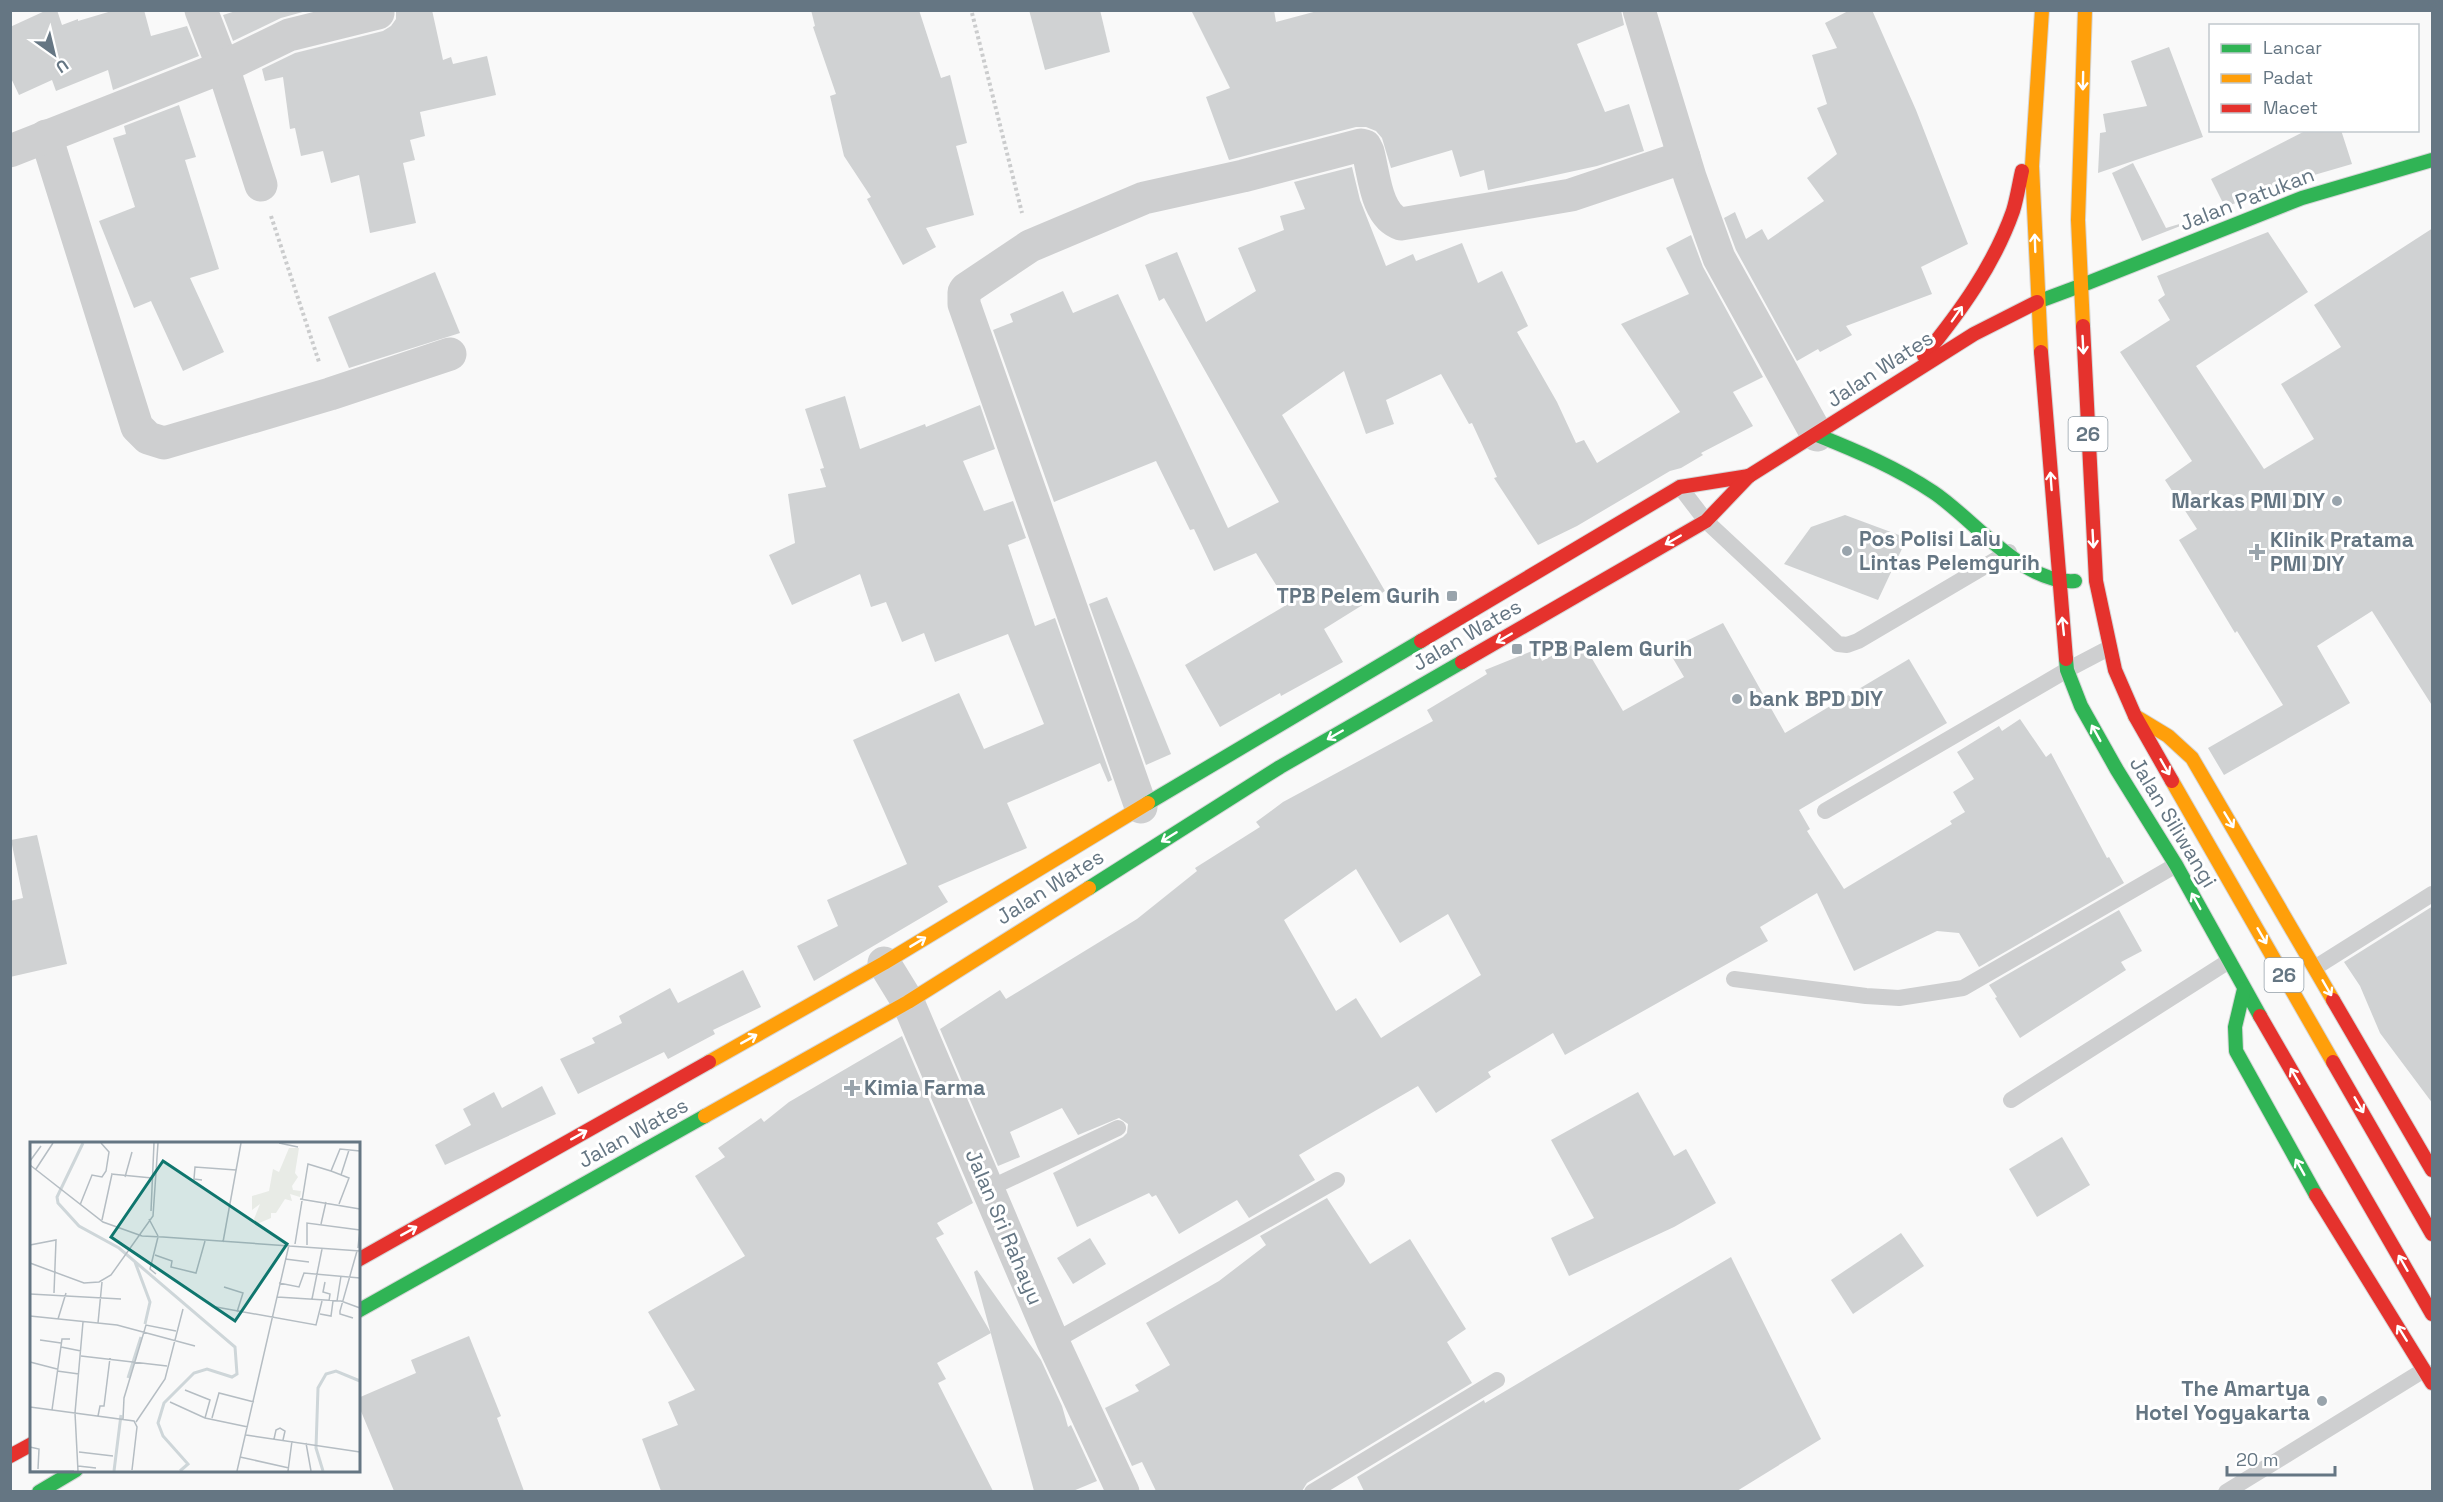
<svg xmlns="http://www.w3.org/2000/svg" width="2443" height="1502" font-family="'Space Grotesk',sans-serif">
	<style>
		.building { fill: #d0d2d3; fill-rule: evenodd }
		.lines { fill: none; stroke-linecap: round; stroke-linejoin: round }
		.fast-casing { stroke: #d5d6d7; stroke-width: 16 }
		.slow-casing { stroke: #d5d6d7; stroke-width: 16 }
		.jam-casing { stroke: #d5d6d7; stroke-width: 16 }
		.path { stroke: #cbcccd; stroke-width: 4; stroke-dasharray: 3 3; stroke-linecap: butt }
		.lane { stroke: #cecfd0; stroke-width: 16 }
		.street { stroke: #cecfd0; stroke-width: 33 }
		.fast { stroke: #30b455; stroke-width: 14 }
		.slow { stroke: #ff9f0a; stroke-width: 14 }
		.jam { stroke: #e5322d; stroke-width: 14 }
		.oneway { stroke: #fff }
		.poi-dot { fill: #99a4ac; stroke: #fff; stroke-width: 2 }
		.labels { text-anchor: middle; stroke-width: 6; stroke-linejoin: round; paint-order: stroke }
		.shield { fill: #fff; stroke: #939fa8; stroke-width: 1.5 }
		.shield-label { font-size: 20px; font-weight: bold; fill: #657683 }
		.street-label { font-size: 21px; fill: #657683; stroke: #fff }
		.poi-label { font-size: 21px; font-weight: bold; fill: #657683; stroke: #fff; text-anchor: start }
		.inset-river { fill: none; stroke: #ced6d9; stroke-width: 3 }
		.inset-road { fill: none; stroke: #b5bdc3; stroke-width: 1.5 }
		.view { fill: #0f766e; fill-opacity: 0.15; stroke: #0f766e; stroke-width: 3 }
		.inset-edge { fill: none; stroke: #657683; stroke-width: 3 }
	</style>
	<rect width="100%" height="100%" fill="#f9f9f9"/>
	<g class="building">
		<polygon points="47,10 57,10 62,25 78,19 78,21 115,10 144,10 151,36 187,26 199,56 113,90 108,70 56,91 52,80 19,95 10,76 10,27"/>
		<polygon points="239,10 310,10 281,18 233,41 223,15"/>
		<polygon points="396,10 432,10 443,60 451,57 453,64 487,56 496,95 420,112 425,136 410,140 415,160 403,163 416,223 370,233 359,175 331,183 323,151 301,156 295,128 290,129 283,77 265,81 262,69 295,53 383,31 391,26 396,19"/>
		<polygon points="811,10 919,10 941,78 950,75 967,143 956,146 974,215 926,228 936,247 903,265 867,199 871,197 844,156 830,96 836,94 813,27 815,26"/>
		<polygon points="1029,10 1100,10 1110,52 1045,70"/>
		<polygon points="1191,10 1274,10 1276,22 1321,10 1621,10 1624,25 1577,44 1605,112 1629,104 1644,151 1597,166 1488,190 1484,170 1460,177 1452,150 1391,168 1382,138 1376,131 1366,127 1356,127 1229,160 1206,97 1230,88"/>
		<polygon points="1850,10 1872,10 1916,110 1968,244 1921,267 1932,294 1846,326 1852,335 1820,352 1818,349 1797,361 1736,250 1724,218 1735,212 1746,239 1762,229 1768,240 1824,201 1807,178 1837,154 1817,108 1827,104 1812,55 1837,48 1825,23"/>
		<polygon points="2169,47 2203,137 2098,173 2100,133 2106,132 2103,114 2147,106 2131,61"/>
		<polygon points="179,105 196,157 185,160 219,269 190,278 224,352 183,371 151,301 134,308 99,221 135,207 113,138 126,134 124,126"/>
		<polygon points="2307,130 2341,130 2352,164 2297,180 2225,207 2211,179"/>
		<polygon points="2133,163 2166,228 2206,216 2142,241 2112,173"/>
		<polygon points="1352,167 1360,200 1386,266 1413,254 1416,261 1462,243 1478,283 1502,271 1528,326 1517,332 1557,402 1576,443 1584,440 1597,463 1680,412 1621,324 1689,294 1666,248 1691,235 1703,267 1763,377 1733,392 1753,426 1701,453 1703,455 1681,468 1670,471 1577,526 1538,545 1494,478 1497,477 1472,423 1469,424 1441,374 1386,400 1394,424 1366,434 1344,371 1282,415 1385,591 1324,629 1343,662 1281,696 1280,693 1220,727 1185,665 1288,604 1256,553 1214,571 1194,529 1190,530 1156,461 1054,502 993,330 1013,322 1010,314 1063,291 1073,313 1118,294 1228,528 1279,502 1164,298 1159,301 1145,265 1177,252 1206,322 1256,291 1238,248 1284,230 1280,216 1305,209 1294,182"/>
		<polygon points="2433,228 2433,707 2372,611 2317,646 2350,703 2224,775 2208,748 2283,705 2237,631 2235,633 2179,540 2197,529 2165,480 2192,461 2120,352 2170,320 2158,300 2165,295 2157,276 2268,232 2308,292 2196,366 2264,469 2314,439 2281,384 2341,347 2314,305"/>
		<polygon points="435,272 460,333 349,368 328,317"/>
		<polygon points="845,396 860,449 925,424 926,427 980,405 995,449 963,461 984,511 1013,501 1026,538 1008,545 1035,626 1055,618 1112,780 1108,782 1100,763 1007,803 1027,848 938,886 948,902 814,981 797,946 838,926 827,900 907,864 853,740 959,693 984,749 1044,724 1008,634 935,662 924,633 902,642 886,602 871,607 860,574 792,605 769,555 795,543 788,494 826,487 820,469 824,468 805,409"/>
		<polygon points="1845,515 1907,538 1878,600 1784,564 1811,527"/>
		<polygon points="1107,597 1171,754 1146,765 1089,604"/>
		<path d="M 1723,623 L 1785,733 L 1909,659 L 1947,723 L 1799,810 L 1810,829 L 1807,831 L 1844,889 L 1952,824 L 1950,821 L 1965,812 L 1953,792 L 1974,779 L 1957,752 L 1999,726 L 2002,731 L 2020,719 L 2046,757 L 2051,753 L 2107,858 L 2109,857 L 2124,883 L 1979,967 L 1959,933 L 1937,931 L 1854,971 L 1817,893 L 1760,927 L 1768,941 L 1565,1055 L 1553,1033 L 1488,1072 L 1491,1077 L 1436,1113 L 1418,1086 L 1299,1155 L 1315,1180 L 1249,1218 L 1237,1200 L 1179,1234 L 1156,1195 L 1152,1197 L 1149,1193 L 1077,1227 L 1053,1173 L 1123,1137 L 1127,1133 L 1128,1124 L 1119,1118 L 1078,1135 L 1062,1108 L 1010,1132 L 1020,1157 L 998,1166 L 940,1029 L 1000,990 L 1006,999 L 1137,919 L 1197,871 L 1195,868 L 1260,827 L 1256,822 L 1283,802 L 1433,721 L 1427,710 L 1487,674 L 1485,670 L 1537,649 L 1542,661 L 1581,640 L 1623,711 L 1684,677 L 1668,650 ZM 1356,869 L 1400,943 L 1448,914 L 1481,975 L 1381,1038 L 1356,998 L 1336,1011 L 1284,920 Z"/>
		<polygon points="37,835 67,964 10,977 10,901 23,898 11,840"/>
		<polygon points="2433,906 2433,1104 2380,1033 2360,986 2344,962"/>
		<polygon points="2119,910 2142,951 2121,962 2126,970 2020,1038 1995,998 1997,997 1989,985"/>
		<polygon points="743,970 761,1007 713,1030 715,1034 668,1059 664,1052 578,1094 560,1059 595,1043 592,1038 622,1023 619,1016 670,988 678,1003"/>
		<polygon points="902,1036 973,1203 937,1223 944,1234 936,1238 991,1333 937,1363 946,1379 938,1383 993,1491 661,1491 642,1439 678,1425 668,1402 695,1390 648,1312 745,1256 695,1176 725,1157 718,1148 761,1118 764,1122 789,1102"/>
		<polygon points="542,1086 556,1114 445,1165 435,1145 471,1125 463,1109 494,1092 502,1108"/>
		<polygon points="1638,1092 1674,1156 1686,1149 1716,1203 1674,1227 1569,1276 1551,1238 1594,1218 1551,1140"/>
		<polygon points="2062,1137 2090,1185 2037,1217 2009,1169"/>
		<polygon points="1327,1198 1370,1264 1410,1239 1466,1329 1447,1342 1472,1383 1307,1483 1302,1491 1156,1491 1142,1462 1132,1466 1105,1408 1139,1391 1135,1385 1170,1365 1146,1323 1219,1281 1266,1245 1260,1236"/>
		<polygon points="1901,1233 1924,1266 1853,1314 1831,1280"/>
		<polygon points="1090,1238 1106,1264 1073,1284 1057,1258"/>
		<polygon points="1731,1257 1821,1439 1737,1491 1364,1491 1357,1477 1484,1400 1485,1403"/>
		<polygon points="977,1270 1041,1360 1062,1406 1068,1427 1071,1425 1097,1481 1073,1491 1034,1491 974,1272"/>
		<polygon points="469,1336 501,1416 497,1418 524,1491 394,1491 358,1404 358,1398 416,1373 411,1360"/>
	</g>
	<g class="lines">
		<g class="fast-casing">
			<g id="fast">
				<polyline points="2080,286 2302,198 2432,160"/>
				<polyline points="2037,302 2080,286"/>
				<path d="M 1817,435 C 1857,451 1897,468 1933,492 C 1974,519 2023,585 2075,581"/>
				<polyline points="2066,659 2067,670 2081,706 2117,770 2176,865 2260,1016"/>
				<polyline points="1148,803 1421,641"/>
				<polyline points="1089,888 1280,767 1462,662"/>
				<polyline points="2244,989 2235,1027 2236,1051 2316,1195"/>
				<polyline points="358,1311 705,1116"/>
				<polyline points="39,1492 76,1470"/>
			</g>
		</g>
		<g class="slow-casing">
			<g id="slow">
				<polyline points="2083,326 2078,220 2085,10"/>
				<polyline points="2041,352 2032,166 2042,10"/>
				<polyline points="2135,716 2168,736 2192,758 2333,1000"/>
				<polyline points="2172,781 2333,1062"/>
				<polyline points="709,1062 884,963 1148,803"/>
				<polyline points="705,1116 908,1002 1089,888"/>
			</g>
		</g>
		<g class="jam-casing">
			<g id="jam">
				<polyline points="2083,326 2096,581 2115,670 2135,716 2172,781"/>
				<polyline points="2041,352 2066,659"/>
				<path d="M 1924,356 C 1960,312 1994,265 2013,211 C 2017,198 2019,184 2022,171"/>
				<polyline points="1749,476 1974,334 2037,302"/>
				<polyline points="1421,641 1680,487 1749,476"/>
				<polyline points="1462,662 1706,521 1749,476"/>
				<polyline points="2333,1000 2432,1170"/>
				<polyline points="2260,1016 2432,1314"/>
				<polyline points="2333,1062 2432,1234"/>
				<polyline points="2316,1195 2432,1383"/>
				<polyline points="358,1260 709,1062"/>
				<polyline points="10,1456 32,1444"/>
			</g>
		</g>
		<g class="path">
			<polyline points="972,13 1022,213"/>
			<polyline points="271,216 319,362"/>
		</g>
		<g class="lane">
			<polyline points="1680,487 1706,521 1838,644 1847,645 1858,641 2009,552"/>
			<polyline points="1825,811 2067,670 2109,648"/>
			<polyline points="2316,967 2432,894"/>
			<polyline points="1734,979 1866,996 1899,998 1963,988 2176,865"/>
			<polyline points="2011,1100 2229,961"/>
			<polyline points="988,1189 1118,1128"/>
			<polyline points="1053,1342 1337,1180"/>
			<polyline points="1312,1492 1497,1380"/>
			<polyline points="2226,1492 2424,1370"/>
		</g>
		<g class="street">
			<polyline points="201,10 223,67 261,185"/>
			<polyline points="1639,10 1690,177 1719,258 1817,435"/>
			<polyline points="46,136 137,427 148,438 164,443 330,394 450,354"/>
			<polyline points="10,151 223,67 289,35 378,13"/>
			<path d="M 1141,807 L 964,304 L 964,292 L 966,289 L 1030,246 L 1144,198 L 1243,176 L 1361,145 L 1365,146 L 1368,152 C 1374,174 1376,216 1401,224 L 1571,195 L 1684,157"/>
			<polyline points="884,963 908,1002 1053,1342 1123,1492"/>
		</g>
		<use href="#fast" class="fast"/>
		<use href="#slow" class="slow"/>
		<use href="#jam" class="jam"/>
	</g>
	<defs><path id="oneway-shaft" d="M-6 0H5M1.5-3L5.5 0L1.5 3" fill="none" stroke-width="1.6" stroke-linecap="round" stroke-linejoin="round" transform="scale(1.5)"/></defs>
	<g class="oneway">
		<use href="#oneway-shaft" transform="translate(2083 81) rotate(91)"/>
		<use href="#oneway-shaft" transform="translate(2035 243) rotate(-92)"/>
		<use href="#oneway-shaft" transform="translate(1957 314) rotate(-55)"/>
		<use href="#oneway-shaft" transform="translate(2083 345) rotate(87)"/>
		<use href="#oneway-shaft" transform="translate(2051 481) rotate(-94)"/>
		<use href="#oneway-shaft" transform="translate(2093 539) rotate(87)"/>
		<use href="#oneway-shaft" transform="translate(1673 540) rotate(150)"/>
		<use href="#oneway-shaft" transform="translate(2063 626) rotate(-96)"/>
		<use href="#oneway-shaft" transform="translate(1504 638) rotate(150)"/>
		<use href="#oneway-shaft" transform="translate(2096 733) rotate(-119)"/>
		<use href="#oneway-shaft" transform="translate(1335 735) rotate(150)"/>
		<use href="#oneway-shaft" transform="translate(2165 767) rotate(60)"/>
		<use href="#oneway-shaft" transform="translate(2229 820) rotate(59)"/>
		<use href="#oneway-shaft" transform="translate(1169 837) rotate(148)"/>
		<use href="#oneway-shaft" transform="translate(2196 901) rotate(-119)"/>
		<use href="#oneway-shaft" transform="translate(2262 936) rotate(60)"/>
		<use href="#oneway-shaft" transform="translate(918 942) rotate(-31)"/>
		<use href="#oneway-shaft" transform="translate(2327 988) rotate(60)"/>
		<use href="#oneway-shaft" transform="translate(749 1039) rotate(-29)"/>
		<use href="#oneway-shaft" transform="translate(2295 1076) rotate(-120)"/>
		<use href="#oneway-shaft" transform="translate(2359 1105) rotate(60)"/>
		<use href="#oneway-shaft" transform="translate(579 1135) rotate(-29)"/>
		<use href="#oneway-shaft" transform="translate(2300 1167) rotate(-119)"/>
		<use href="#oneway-shaft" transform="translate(409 1231) rotate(-29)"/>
		<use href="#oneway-shaft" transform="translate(2403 1263) rotate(-120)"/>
		<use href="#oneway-shaft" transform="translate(2402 1333) rotate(-122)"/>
	</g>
	<g class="poi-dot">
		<circle cx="2337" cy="501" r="6"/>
		<circle cx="1847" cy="551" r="6"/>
		<path d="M2254 543h6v6h6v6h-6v6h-6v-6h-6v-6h6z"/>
		<rect x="1446" y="590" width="12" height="12" rx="3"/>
		<rect x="1511" y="643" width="12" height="12" rx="3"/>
		<circle cx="1737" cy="699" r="6"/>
		<path d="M849 1079h6v6h6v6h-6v6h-6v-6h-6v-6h6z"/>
		<circle cx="2322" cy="1401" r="6"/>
	</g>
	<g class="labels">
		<g class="shield">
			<rect x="2068.5" y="417" width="39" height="34" rx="4.5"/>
			<rect x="2264.5" y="958" width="39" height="34" rx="4.5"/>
		</g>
		<g class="shield-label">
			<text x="2088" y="441">26</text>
			<text x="2284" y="982">26</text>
		</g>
		<g class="street-label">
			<text transform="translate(2247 199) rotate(-21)" y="7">Jalan Patukan</text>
			<text transform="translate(1880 369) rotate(-33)" y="7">Jalan Wates</text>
			<text transform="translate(1467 635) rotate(-30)" y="7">Jalan Wates</text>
			<text transform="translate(2173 822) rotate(59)" y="7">Jalan Siliwangi</text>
			<text transform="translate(1050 887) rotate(-32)" y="7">Jalan Wates</text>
			<text transform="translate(633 1133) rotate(-29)" y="7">Jalan Wates</text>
			<text transform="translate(1004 1227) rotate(67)" y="7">Jalan Sri Rahayu</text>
		</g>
		<g class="poi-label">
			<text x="2325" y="508" text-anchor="end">Markas PMI DIY</text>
			<text x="1859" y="546">Pos Polisi Lalu<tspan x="1859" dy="24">Lintas Pelemgurih</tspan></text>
			<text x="2270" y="547">Klinik Pratama<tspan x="2270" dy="24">PMI DIY</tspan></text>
			<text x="1440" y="603" text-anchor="end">TPB Pelem Gurih</text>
			<text x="1529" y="656">TPB Palem Gurih</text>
			<text x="1749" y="706">bank BPD DIY</text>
			<text x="864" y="1095">Kimia Farma</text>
			<text x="2310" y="1396" text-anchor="end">The Amartya<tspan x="2310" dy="24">Hotel Yogyakarta</tspan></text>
		</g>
	</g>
	<g transform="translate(30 1142)">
		<rect width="330" height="330" fill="#f9f9f9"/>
		<path d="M 259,6 L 269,6 L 265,31 L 268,35 L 262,44 L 263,48 L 271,49 L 270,55 L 260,52 L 262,59 L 255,57 L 246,71 L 241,71 L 241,76 L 227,82 L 224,77 L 230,62 L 222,68 L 222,54 L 239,49 L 243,27 L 249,30 Z" fill="#e8ebe6"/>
		<path class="inset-river" d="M 53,1 L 27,55 L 28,61 L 49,84 L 89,106 L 205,205 L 207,232 L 202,235 L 177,227 L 164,231 L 134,261 L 128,281 L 133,294 L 158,322 L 150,329M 105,120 L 120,160 L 115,182M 98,236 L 111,195M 84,329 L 91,273M 293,329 L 286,306 L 288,246 L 296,232 L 306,229 L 330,239"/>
		<path class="inset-road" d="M 249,1 L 268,5M 0,19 L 11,4M 0,23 L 73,80 L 112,94M 6,27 L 23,1M 301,29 L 319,36 L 309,62M 81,32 L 122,36M 311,33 L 319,8M 95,35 L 102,10M 172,38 L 164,37 L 165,25 L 206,28M 270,57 L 330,67M 50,63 L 62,33 L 72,35 L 76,29 L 79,10 L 71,1M 121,69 L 124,1M 119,77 L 128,94M 72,78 L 82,32M 291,82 L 296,60M 112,94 L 133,95M 133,95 L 330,109M 193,100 L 211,1M 265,102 L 278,22 L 301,29 L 310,7 L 330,9M 0,103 L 26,98 L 24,151M 277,103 L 277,81 L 330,88M 328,106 L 330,86M 125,113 L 142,119 L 141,125 L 166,131 L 175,99M 255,117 L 279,120M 0,121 L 54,141 L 69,140 L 81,133 L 123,74 L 128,1M 126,132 L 120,127 L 128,95M 295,140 L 293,150 L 300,152 L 299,159M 249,141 L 269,145 L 274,131 L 330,136M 194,145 L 213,151 L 207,170M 0,152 L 91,157M 247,155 L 311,159 L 330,166M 282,157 L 292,107M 307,159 L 311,134M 186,165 L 286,183 L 292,159M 290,172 L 301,174 L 303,159M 0,174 L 87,183 L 165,204M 323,176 L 310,172 L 310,169 L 327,109M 28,177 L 36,151M 68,181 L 72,140M 10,198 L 31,201M 31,205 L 51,209M 51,214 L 137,224M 0,220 L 27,227M 27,229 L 49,232M 155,248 L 180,258 L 175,276M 140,260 L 175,276 L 218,285M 0,265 L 104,279 L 107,285 L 102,328M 22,268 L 32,197 L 40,197M 68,274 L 70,264 L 74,264 L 80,216M 182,276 L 189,251 L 224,260M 93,277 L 94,256 L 116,183 L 146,189M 106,280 L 135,237 L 153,167M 216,293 L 330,310M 244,297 L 246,288 L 250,286 L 255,289 L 253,298M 276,301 L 281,329M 0,305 L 9,307 L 8,327M 49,310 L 83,314M 210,315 L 259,326M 48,324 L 66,326M 1,329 L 44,329M 48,329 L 45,271 L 53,180M 207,329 L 259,103M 258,329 L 262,299"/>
		<path class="view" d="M 133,19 L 257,102 L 205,179 L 81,95 Z"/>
		<rect width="330" height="330" class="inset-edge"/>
	</g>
	<rect width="2443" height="1502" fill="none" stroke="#657683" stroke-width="24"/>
	<rect x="2209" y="24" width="210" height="108" fill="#ffffff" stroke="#c1c8cd" stroke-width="1.5"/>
	<rect x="2221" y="44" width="30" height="9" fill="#30b455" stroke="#c1c8cd" stroke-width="1.5"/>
	<text x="2263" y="54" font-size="18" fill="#657683">Lancar</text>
	<rect x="2221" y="74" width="30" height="9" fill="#ff9f0a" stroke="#c1c8cd" stroke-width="1.5"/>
	<text x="2263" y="84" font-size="18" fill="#657683">Padat</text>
	<rect x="2221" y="104" width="30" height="9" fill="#e5322d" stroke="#c1c8cd" stroke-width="1.5"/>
	<text x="2263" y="114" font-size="18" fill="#657683">Macet</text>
	<g transform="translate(54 54) rotate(146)" stroke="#ffffff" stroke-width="4.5" paint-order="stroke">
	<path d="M0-4.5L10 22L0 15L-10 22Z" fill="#657683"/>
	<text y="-9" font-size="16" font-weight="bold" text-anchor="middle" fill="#657683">U</text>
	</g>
	<path d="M2227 1466v9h108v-9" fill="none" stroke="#657683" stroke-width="3"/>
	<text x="2236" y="1466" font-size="18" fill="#657683" stroke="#ffffff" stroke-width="4.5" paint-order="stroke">20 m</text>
</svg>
